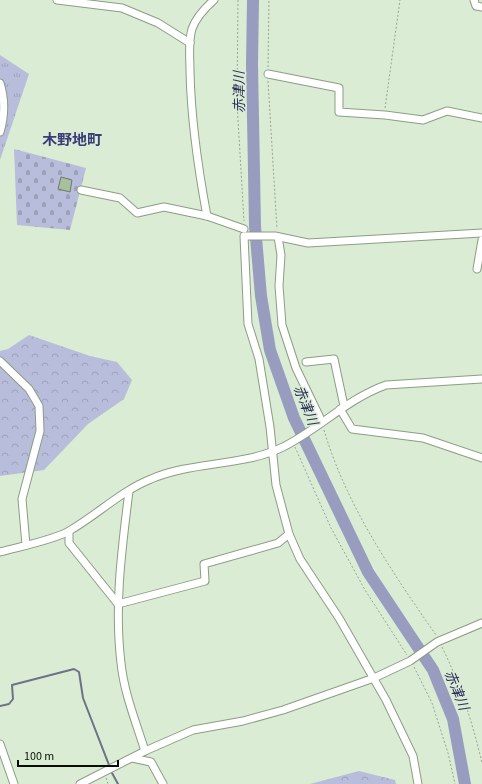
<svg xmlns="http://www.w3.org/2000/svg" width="482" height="784" font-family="'Source Sans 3','Noto Sans JP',sans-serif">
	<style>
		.grass { fill: url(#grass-tufts) }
		.forest { fill: url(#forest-crowns) }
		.cemetery { fill: url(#cemetery-stones) }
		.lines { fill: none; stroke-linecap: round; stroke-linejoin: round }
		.stream { stroke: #6d7288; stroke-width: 2 }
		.river { stroke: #989dc0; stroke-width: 12 }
		.building { fill: #a9c0a0; stroke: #6b7b64 }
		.minor-casing { stroke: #8c9d85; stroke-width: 9 }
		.path { stroke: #98a693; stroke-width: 1; stroke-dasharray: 2 2; stroke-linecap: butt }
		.minor { stroke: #fff; stroke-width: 7 }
		.labels { text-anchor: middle; stroke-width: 3; stroke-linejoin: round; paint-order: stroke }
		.water-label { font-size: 14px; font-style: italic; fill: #2d305f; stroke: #daecd3 }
		.quarter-label { font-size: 15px; font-weight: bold; fill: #393c78; stroke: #daecd3 }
	</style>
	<defs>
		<pattern id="grass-tufts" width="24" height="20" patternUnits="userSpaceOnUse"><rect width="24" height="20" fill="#b8bddb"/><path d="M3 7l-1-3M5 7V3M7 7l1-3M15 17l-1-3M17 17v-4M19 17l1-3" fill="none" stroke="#9da1ba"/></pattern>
		<pattern id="forest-crowns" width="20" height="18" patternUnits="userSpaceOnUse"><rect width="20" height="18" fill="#b8bddb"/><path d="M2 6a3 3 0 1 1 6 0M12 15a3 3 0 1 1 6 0" fill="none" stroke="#9da1ba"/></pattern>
		<pattern id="cemetery-stones" width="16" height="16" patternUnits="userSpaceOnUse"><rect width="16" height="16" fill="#b8bddb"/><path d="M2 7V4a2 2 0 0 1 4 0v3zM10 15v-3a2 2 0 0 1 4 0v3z" fill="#9da1ba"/></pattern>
	</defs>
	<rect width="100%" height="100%" fill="#daecd3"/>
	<polygon class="grass" points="0,55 29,74 0,160"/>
	<g class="forest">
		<polygon points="29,335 90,356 117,362 132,380 124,399 88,424 44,470 0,476 0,351 8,349"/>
		<polygon points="359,771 395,780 396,784 310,784"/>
	</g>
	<polygon class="cemetery" points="14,149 86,168 70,230 17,225"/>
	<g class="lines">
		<g class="stream">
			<polyline points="0,706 9,704 13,699 12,685 74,669 79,672 83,698 109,765"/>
			<polyline points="112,773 118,784"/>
		</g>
		<polyline class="river" points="253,0 252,64 255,226 261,296 270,350 294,418 368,572 433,670 453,719 465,784"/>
	</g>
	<polygon class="building" points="61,177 72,180 70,192 58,189"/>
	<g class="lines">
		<g class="minor-casing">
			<g id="minor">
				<polyline points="57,0 122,8 158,23 190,43"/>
				<polyline points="474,0 476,6 482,7"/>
				<polyline points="268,74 339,88 339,112 385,115 423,120 447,111 482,118"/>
				<path d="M 0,83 C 5,99 5,115 0,132"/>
				<polyline points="81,190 120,198 137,213 164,207 207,216 244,229"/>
				<path d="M 207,216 C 198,168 191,120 190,71 C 190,57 188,42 192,29 C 196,17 205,8 214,0"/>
				<polyline points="278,237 281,255 279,286 282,325 296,368 322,422"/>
				<polyline points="477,269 482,240"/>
				<polyline points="0,361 29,389 39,406 40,431 22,499 26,545"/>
				<polyline points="306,362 334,359 344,406"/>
				<polyline points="340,409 352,429 423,438 482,458"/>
				<path d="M 129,491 C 122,548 114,605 121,663 C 124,693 136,722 145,751"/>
				<polyline points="69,532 69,543 118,604"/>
				<path d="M 0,552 C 18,547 54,540 69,531 C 97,515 121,491 151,479 C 192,461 242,467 283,447 C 319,429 347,399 386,385 L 482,379"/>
				<polyline points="118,604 205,581 204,564 278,543 289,534"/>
				<polyline points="0,744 14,784"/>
				<polyline points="132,758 151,762 163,784"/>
				<polyline points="80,784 145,751 193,730 243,721 283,710 374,678 410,661 437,642 482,623"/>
				<polyline points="418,784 413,756 386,700 339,618 300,559 289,534 276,485 270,427 259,359 248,324 244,236 275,236 308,243 482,233"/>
			</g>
		</g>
		<g class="path">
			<polyline points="238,0 237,103 244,221"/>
			<polyline points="268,67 269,0"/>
			<polyline points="268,81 277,229"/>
			<polyline points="385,108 400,0"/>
			<path d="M 324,430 C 346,505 392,572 436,635"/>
			<polyline points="295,447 331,528 365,590 407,655"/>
			<path d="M 442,647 C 461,686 472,721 482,763"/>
			<polyline points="414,667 432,703 448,753 455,784"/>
			<polyline points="106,778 108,784"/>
		</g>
		<use href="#minor" class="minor"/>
	</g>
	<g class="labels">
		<g class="water-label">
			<text transform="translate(239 92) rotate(-91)" y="5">赤津川</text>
			<text transform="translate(306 405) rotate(68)" y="5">赤津川</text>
			<text transform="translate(457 690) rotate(68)" y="5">赤津川</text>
		</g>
		<g class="quarter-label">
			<text x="72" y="145">木野地町</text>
		</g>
	</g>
	<path d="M18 760v6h100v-6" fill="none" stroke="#090f07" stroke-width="2"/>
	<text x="24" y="760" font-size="12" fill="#090f07" stroke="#daecd3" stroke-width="3" paint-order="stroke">100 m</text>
</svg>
